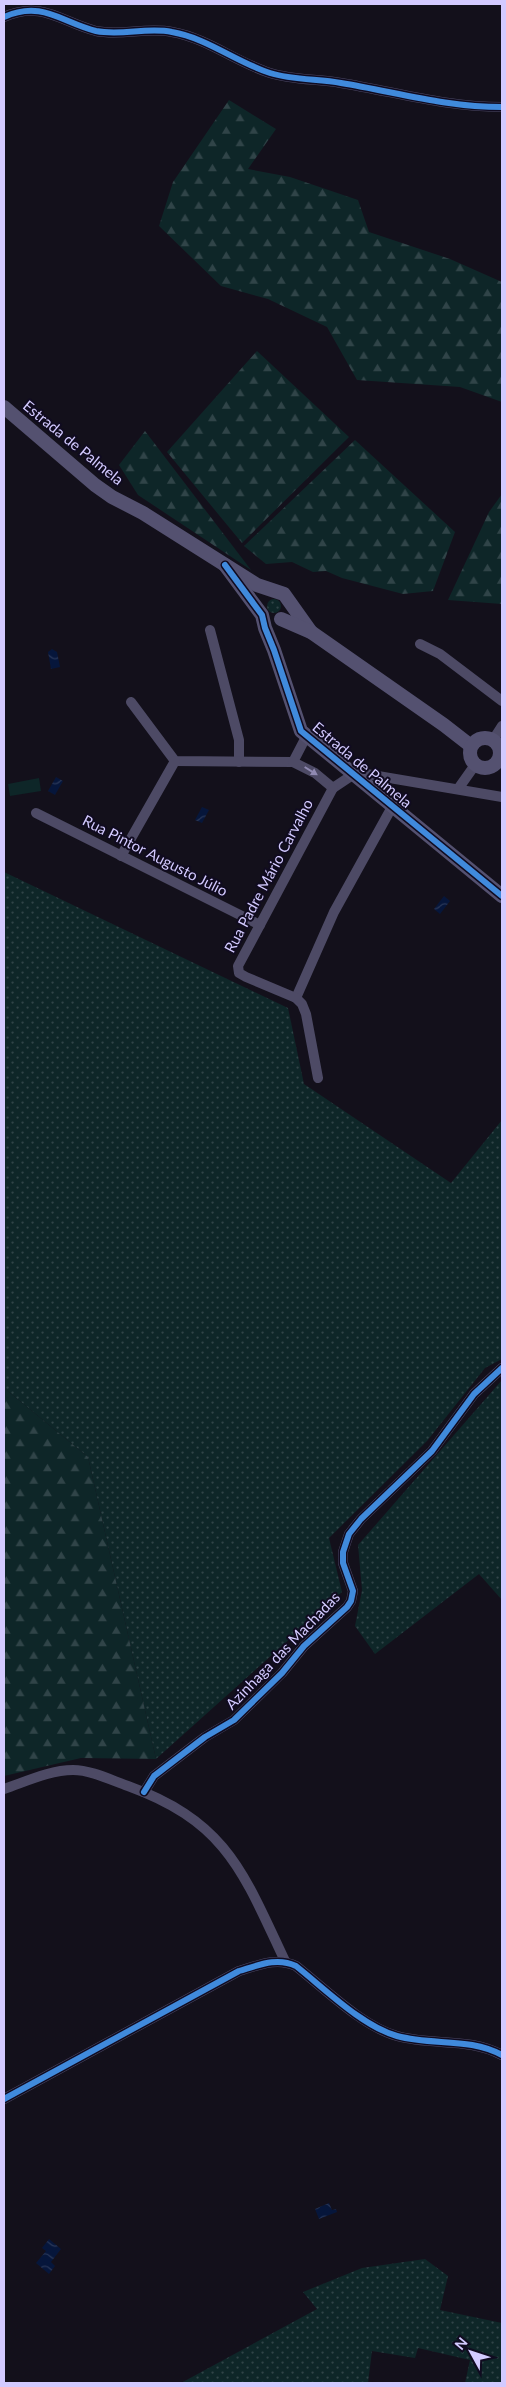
<svg xmlns="http://www.w3.org/2000/svg" width="506" height="2387" font-family="Lato,sans-serif">
	<style>
		.grass { fill: url(#grass-dots) }
		.forest { fill: url(#forest-firs) }
		.park { fill: #0e2628 }
		.water { fill: url(#water-waves) }
		.lines { fill: none; stroke-linecap: round; stroke-linejoin: round }
		.street { stroke: #4d4a65; stroke-width: 10 }
		.secondary { stroke: #545170; stroke-width: 14 }
		.cycleway-casing { stroke: #100b20; stroke-width: 9 }
		.cycleway { stroke: #408adc; stroke-width: 6 }
		.oneway { fill: #908ab2 }
		.labels { text-anchor: middle; stroke-width: 4; stroke-linejoin: round; paint-order: stroke }
		.street-label { font-size: 15px; fill: #d3caff; stroke: #100b20 }
	</style>
	<defs>
		<pattern id="grass-dots" width="8" height="8" patternUnits="userSpaceOnUse" patternTransform="scale(1.25)"><rect width="8" height="8" fill="#0e2628"/><path d="M2 2h.1M6 6h.1" fill="none" stroke="#304448" stroke-width="1.8" stroke-linecap="round"/></pattern>
		<pattern id="forest-firs" width="22" height="20" patternUnits="userSpaceOnUse" patternTransform="scale(1.25)"><rect width="22" height="20" fill="#0e2628"/><path d="M5 1l3.5 6h-7zM16 11l3.5 6h-7z" fill="#304448"/></pattern>
		<pattern id="water-waves" width="16" height="10" patternUnits="userSpaceOnUse" patternTransform="scale(1.25)"><rect width="16" height="10" fill="#06163b"/><path d="M0 5q4-4 8 0t8 0" fill="none" stroke="#293758"/></pattern>
	</defs>
	<rect width="100%" height="100%" fill="#13101b"/>
	<g class="grass">
		<circle cx="274" cy="606" r="7"/>
		<polygon points="4,872 288,1008 304,1084 451,1183 502,1120 502,1359 485,1368 427,1441 329,1538 342,1592 156,1759 88,1457 4,1388"/>
		<polygon points="502,1380 502,1600 479,1574 375,1654 355,1626 362,1590 358,1545"/>
		<polygon points="425,2259 448,2276 440,2310 502,2323 502,2383 465,2383 470,2360 418,2348 415,2358 372,2351 368,2383 181,2383 317,2309 303,2292 362,2268"/>
	</g>
	<g class="forest">
		<polygon points="229,100 276,129 248,169 290,177 358,200 369,232 450,259 502,282 502,402 460,387 357,380 327,327 268,299 221,286 159,226 173,182"/>
		<polygon points="257,351 349,437 242,543 167,452"/>
		<polygon points="145,431 251,570 138,495 119,465"/>
		<polygon points="355,440 455,532 433,591 403,594 342,578 326,571 313,572 292,562 266,564 244,546"/>
		<polygon points="502,494 502,604 448,600 489,512"/>
		<polygon points="4,1388 88,1457 156,1759 81,1758 4,1776"/>
	</g>
	<polygon class="park" points="39,778 41,791 10,796 8,784"/>
	<g class="water">
		<polygon points="52,649 57,652 60,667 51,669 48,652"/>
		<polygon points="56,777 63,781 55,795 48,791"/>
		<polygon points="202,807 209,810 202,823 195,820"/>
		<polygon points="444,896 450,901 440,914 434,909"/>
		<polygon points="329,2203 332,2210 336,2209 337,2212 319,2219 315,2209"/>
		<polygon points="49,2239 61,2249 51,2262 55,2266 49,2274 36,2263 46,2251 42,2248"/>
	</g>
	<g class="lines">
		<g class="street">
			<path d="M 4,17 C 42,0 61,22 96,31 C 121,36 147,27 172,32 C 207,38 236,62 270,73 C 292,80 318,79 341,83 C 396,92 446,107 502,107"/>
			<polyline points="210,630 239,740 239,762"/>
			<polyline points="420,644 440,654 502,701"/>
			<polyline points="131,702 175,761 293,762"/>
			<polyline points="306,737 293,762 315,773 333,788 354,774 366,774 502,797"/>
			<polyline points="493,740 502,726"/>
			<polyline points="458,789 475,765"/>
			<polyline points="36,813 260,925"/>
			<polyline points="121,856 175,761"/>
			<polyline points="296,998 334,912 392,807"/>
			<polyline points="318,1078 306,1014 302,1004 296,998 246,977 239,973 238,966 333,788"/>
			<path d="M 4,1789 C 25,1782 50,1770 73,1770 C 91,1770 111,1780 128,1786 C 227,1822 243,1872 285,1961"/>
			<polyline points="144,1792 154,1776 205,1737 234,1720 282,1673 304,1646 347,1607 351,1601 353,1591 343,1563 343,1552 349,1534 361,1519 432,1451 474,1394 502,1368"/>
			<path d="M 4,2099 L 239,1971 C 259,1965 277,1957 296,1966 C 325,1989 362,2026 397,2036 C 433,2046 469,2037 502,2055"/>
		</g>
		<g class="secondary">
			<polyline points="4,407 95,485 112,497 143,513 257,585 284,594 311,632"/>
			<polyline points="225,565 262,615 265,628 274,650 301,731 502,896"/>
			<polyline points="281,619 311,632 444,725 471,746"/>
			<circle cx="485" cy="753" r="15"/>
		</g>
		<g class="cycleway-casing">
			<g id="cycleway">
				<path d="M 4,17 C 42,0 61,22 96,31 C 121,36 147,27 172,32 C 207,38 236,62 270,73 C 292,80 318,79 341,83 C 396,92 446,107 502,107"/>
				<polyline points="225,565 262,615 265,628 274,650 301,731 502,896"/>
				<polyline points="144,1792 154,1776 205,1737 234,1720 282,1673 304,1646 347,1607 351,1601 353,1591 343,1563 343,1552 349,1534 361,1519 432,1451 474,1394 502,1368"/>
				<path d="M 4,2099 L 239,1971 C 259,1965 277,1957 296,1966 C 325,1989 362,2026 397,2036 C 433,2046 469,2037 502,2055"/>
			</g>
		</g>
		<use href="#cycleway" class="cycleway"/>
	</g>
	<defs><path id="oneway-solid" d="M-6-.8H1V-3.2L6.5 0L1 3.2V.8H-6Z" transform="scale(1.25)"/></defs>
	<use class="oneway" href="#oneway-solid" transform="translate(311 771) rotate(32)"/>
	<g class="labels">
		<g class="street-label">
			<text transform="translate(73 443) rotate(39)" y="5">Estrada de Palmela</text>
			<text transform="translate(362 765) rotate(40)" y="5">Estrada de Palmela</text>
			<text transform="translate(155 856) rotate(27)" y="5">Rua Pintor Augusto Júlio</text>
			<text transform="translate(269 876) rotate(-62)" y="5">Rua Padre Mário Carvalho</text>
			<text transform="translate(283 1651) rotate(-46)" y="5">Azinhaga das Machadas</text>
		</g>
	</g>
	<rect width="506" height="2387" fill="none" stroke="#d3caff" stroke-width="10"/>
	<g transform="translate(471 2352) rotate(310)" stroke="#100b20" stroke-width="4" paint-order="stroke">
	<path d="M0-4L9 19L0 12L-9 19Z" fill="#d3caff"/>
	<text y="-8" font-size="14" font-weight="bold" text-anchor="middle" fill="#d3caff">N</text>
	</g>
</svg>
